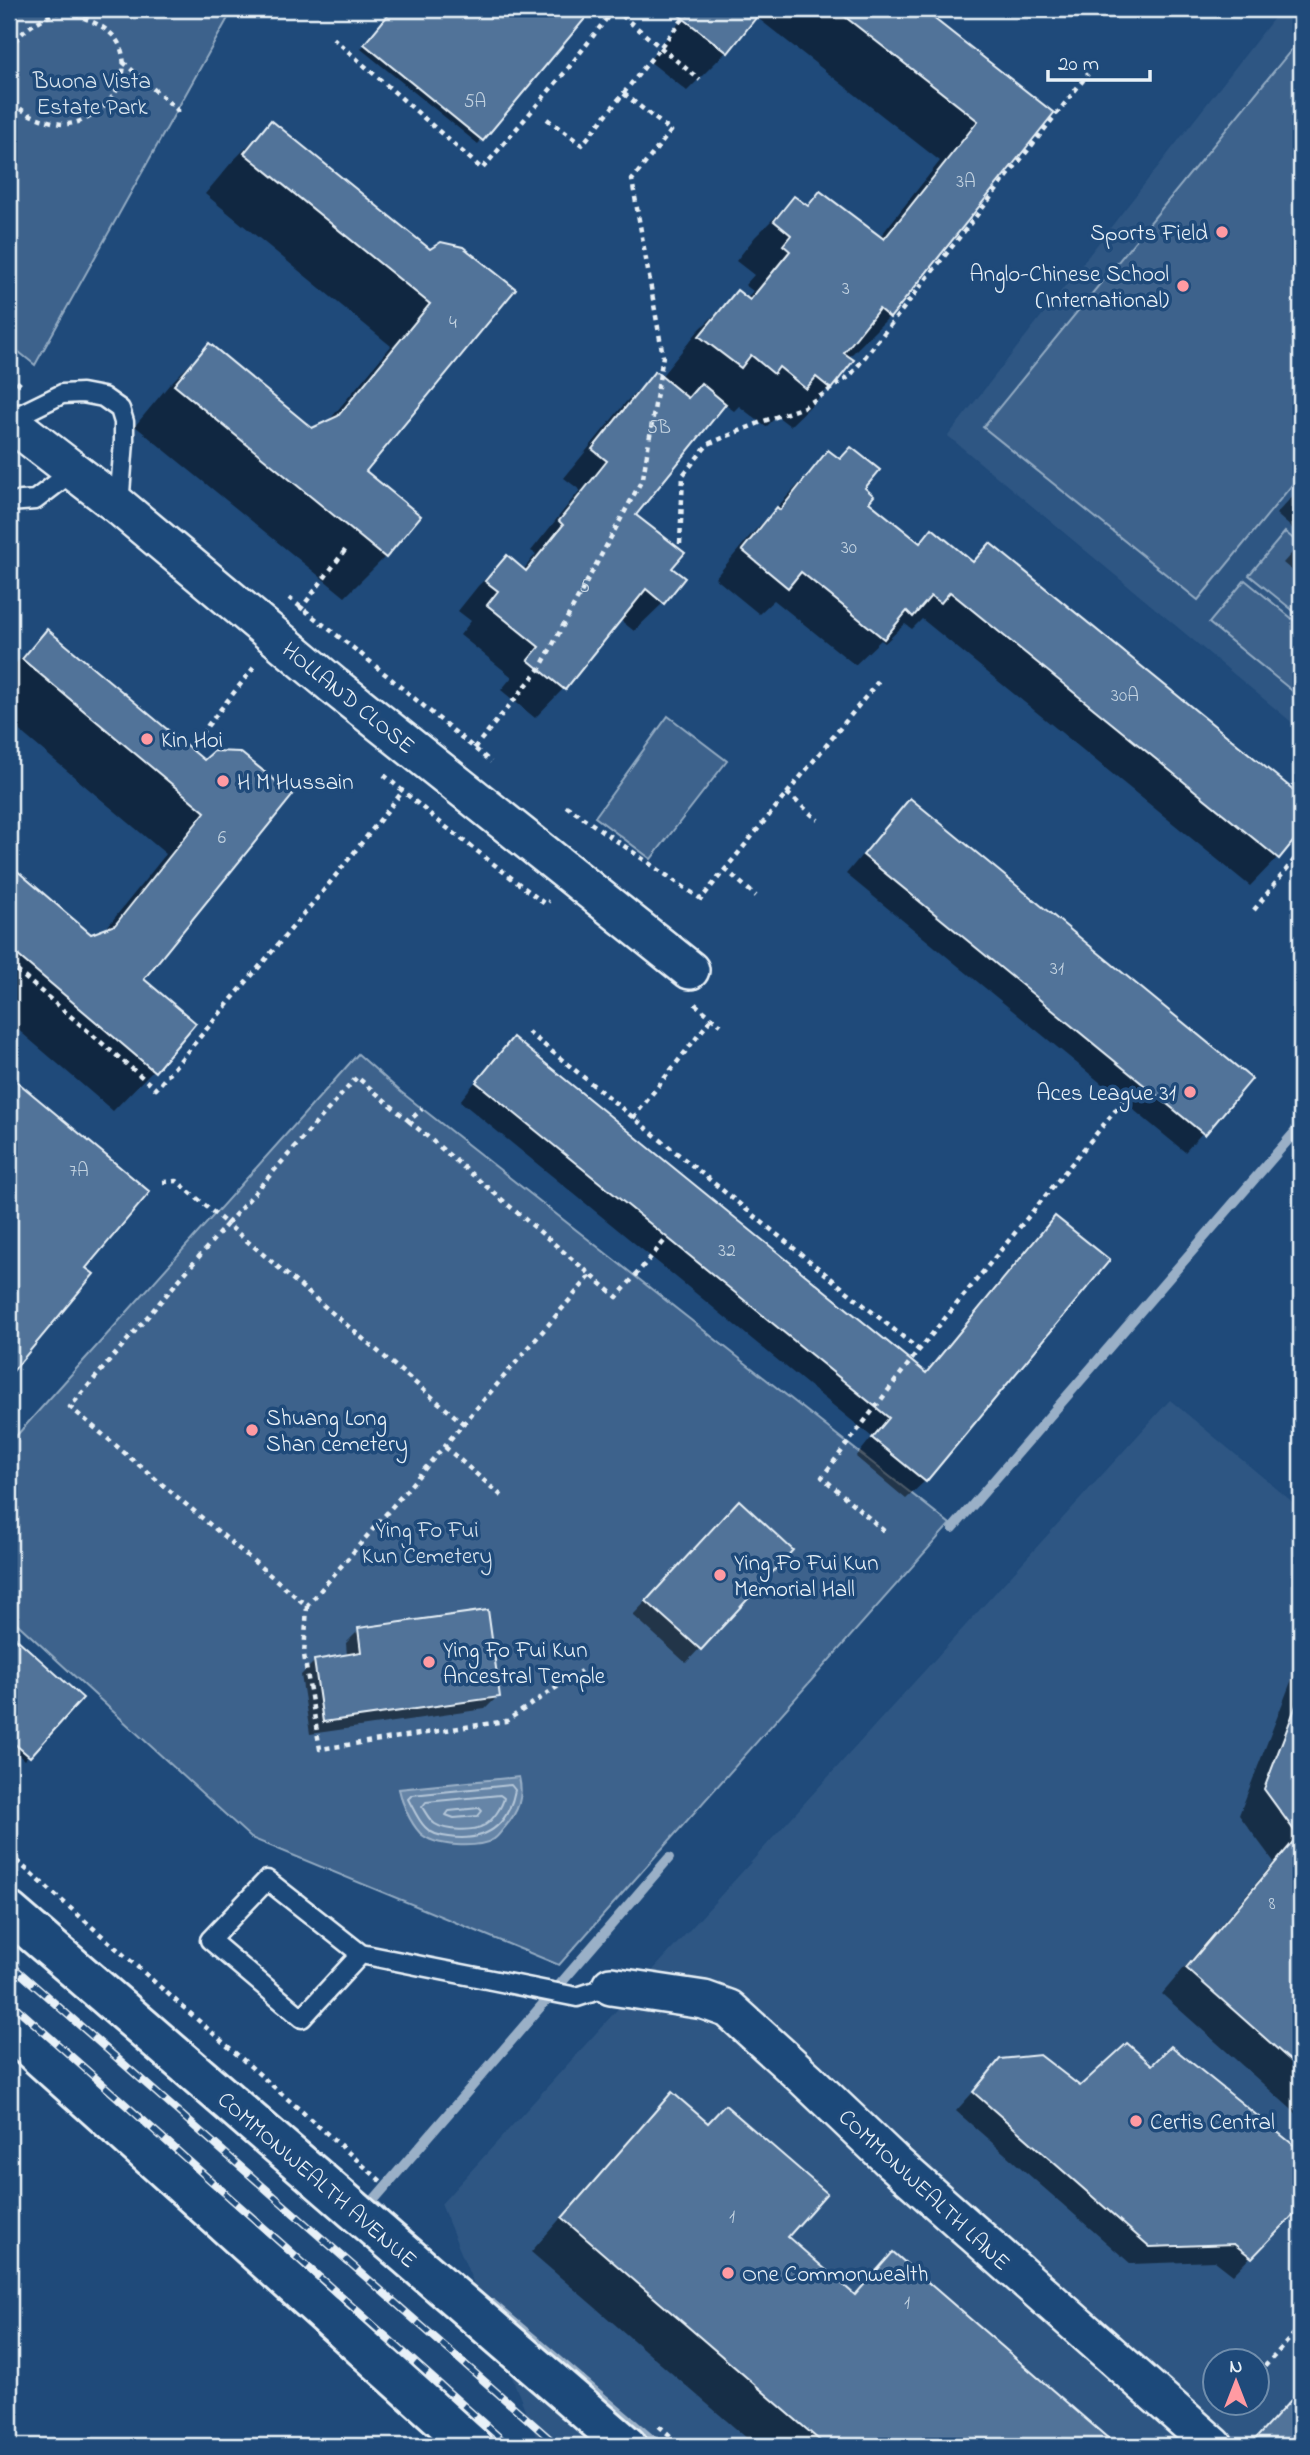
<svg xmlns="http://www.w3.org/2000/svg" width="1310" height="2455" font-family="'Indie Flower',sans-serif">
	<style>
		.built { fill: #2e5683; fill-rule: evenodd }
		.green { fill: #3c628c; stroke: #92aac2; stroke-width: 2 }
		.water { fill: #6685a7; stroke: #9ab0c7; stroke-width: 2 }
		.shadow { fill: #0007 }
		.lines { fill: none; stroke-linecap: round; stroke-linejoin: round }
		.shore { stroke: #b4c6d8; stroke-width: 2 }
		.stream { stroke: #9ab0c7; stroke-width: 10 }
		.building { fill: #517399; stroke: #e8f1f8; stroke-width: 2 }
		.service-casing { stroke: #e8f1f8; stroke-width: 23 }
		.minor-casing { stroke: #e8f1f8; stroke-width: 42 }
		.primary-casing { stroke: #e8f1f8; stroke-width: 44 }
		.path { stroke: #e8f1f8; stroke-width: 4.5; stroke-dasharray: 5 5; stroke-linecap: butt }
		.service { stroke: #1f4a7a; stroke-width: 18 }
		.minor { stroke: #1f4a7a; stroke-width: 37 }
		.primary { stroke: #1f4a7a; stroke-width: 38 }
		.rail-casing { stroke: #e8f1f8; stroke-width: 8 }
		.rail { stroke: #1f4a7a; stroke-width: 5; stroke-dasharray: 16; stroke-linecap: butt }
		.poi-dot { fill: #ff9aa2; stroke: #1f4a7a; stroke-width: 2.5 }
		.labels { text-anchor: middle; stroke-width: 7; stroke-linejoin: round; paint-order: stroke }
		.number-label { font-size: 19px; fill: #c2d2e0 }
		.park-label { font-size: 23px; fill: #d7e3ed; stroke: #1f4a7a }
		.poi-label { font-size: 23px; fill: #e8f1f8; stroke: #1f4a7a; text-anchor: start }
		.street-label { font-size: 23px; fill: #e8f1f8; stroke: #1f4a7a }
	</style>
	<rect width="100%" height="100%" fill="#1f4a7a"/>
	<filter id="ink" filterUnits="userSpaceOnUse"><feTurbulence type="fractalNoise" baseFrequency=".0143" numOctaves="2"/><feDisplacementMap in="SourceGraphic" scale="14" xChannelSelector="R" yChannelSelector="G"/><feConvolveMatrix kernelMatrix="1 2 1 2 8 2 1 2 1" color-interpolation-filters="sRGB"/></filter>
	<g filter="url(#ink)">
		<g class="built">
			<polygon points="1281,9 1301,9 1301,730 948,436"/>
			<path d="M 1170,1400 L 1301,1509 L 1301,2446 L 540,2446 L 441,2204 ZM 1216,2360 L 1258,2360 L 1258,2402 L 1216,2402 Z"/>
		</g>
		<g class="green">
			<polygon points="9,9 233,9 35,365 9,344"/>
			<polygon points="1301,38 1301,474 1198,600 983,427"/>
			<polygon points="1285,532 1301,545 1301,617 1249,575"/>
			<polygon points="1245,580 1301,626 1301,698 1209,623"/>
			<polygon points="668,716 727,761 651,859 595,817"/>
			<polygon points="358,1054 401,1092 950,1524 559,1965 251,1838 9,1616 9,1444"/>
		</g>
		<path class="water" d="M 519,1777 C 524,1797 518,1812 505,1827 C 502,1830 498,1837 494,1839 C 478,1849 434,1847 420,1833 C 410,1822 402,1804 399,1789 Z"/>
		<g class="shadow">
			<polygon points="394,9 591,9 478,144 361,49"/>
			<polygon points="690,9 919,9 1052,114 889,317 848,358 829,388 790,426 777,416 766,427 739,406 734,411 724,404 634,515 670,569 663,603 634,631 619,619 563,689 535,718 501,690 512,677 460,635 471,621 458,611 478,586 507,557 523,570 536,554 531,551 580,490 564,478 626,402 655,373 660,378 698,331 737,293 746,299 753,291 745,285 754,275 736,261 755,237 794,198 806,207 820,193 879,238 940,161 755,16 726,52 687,91 649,61"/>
			<polygon points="271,122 429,251 462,248 363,471 385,557 345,597 135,426 169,385 209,345 312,430 327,423 391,346 205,194 231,163"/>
			<polygon points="829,452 863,489 866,502 918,544 932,530 972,563 990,545 1301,798 1301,829 1277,858 1250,886 922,619 912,629 905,624 885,643 881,640 855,665 774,600 759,614 715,578 749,537"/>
			<polygon points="1301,487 1301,536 1276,514"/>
			<polygon points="1301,543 1301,578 1283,563"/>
			<polygon points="47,632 204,763 240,754 142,979 153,1070 113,1111 9,1022 9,866 91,936 104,931 166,854 9,722 9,670"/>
			<polygon points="910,801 1250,1080 1185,1152 846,874 892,819"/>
			<polygon points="513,1039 924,1374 1037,1236 1056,1218 925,1481 906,1499 856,1457 872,1437 460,1101 495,1057"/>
			<polygon points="9,1077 147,1192 83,1268 91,1274 9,1374"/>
			<polygon points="726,1517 791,1550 686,1663 633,1615"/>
			<polygon points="359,1630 498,1696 485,1709 310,1734 301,1675 314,1662 347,1656 346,1643"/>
			<polygon points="9,1634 81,1698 24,1760 9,1746"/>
			<polygon points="1301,1656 1301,2114 1299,2116 1162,1994 1274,1862 1239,1815"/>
			<polygon points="1171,2048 1301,2153 1301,2204 1233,2275 1215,2261 1131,2264 956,2111 1001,2061 1080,2089 1152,2067"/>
			<polygon points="672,2094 786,2237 853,2295 893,2255 1114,2446 756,2446 531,2252 640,2127"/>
			<polygon points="1301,2389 1301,2446 1250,2446"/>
		</g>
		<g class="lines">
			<g class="shore">
				<path d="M 511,1785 L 515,1790 C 508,1826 486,1842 449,1837 C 440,1836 431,1834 425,1827 C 418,1820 413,1808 408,1799 L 412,1795 Z"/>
				<path d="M 500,1795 L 504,1798 C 502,1807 493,1820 485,1825 C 473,1832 446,1831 435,1824 C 429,1820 426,1813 422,1807 L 426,1802 Z"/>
				<polygon points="479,1808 482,1811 478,1816 454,1818 446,1815 449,1811"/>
			</g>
			<g class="stream">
				<polyline points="953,1528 1301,1125"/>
				<polyline points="381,2210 372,2202 669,1858"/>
				<polyline points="492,2304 659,2446"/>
			</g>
		</g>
		<g class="building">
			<polygon points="393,9 593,9 483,141 364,44"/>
			<polygon points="671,9 763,9 728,53"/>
			<polygon points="835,9 922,9 1054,113 890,318 879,309 844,353 854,360 831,389 816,377 806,389 779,367 774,374 751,355 741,368 699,336 737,290 750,300 790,251 783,245 791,235 774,221 794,196 808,206 820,191 884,239 978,121"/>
			<polygon points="271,120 430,249 441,242 463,247 516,289 366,471 421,516 386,558 174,385 209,343 312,428 338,416 430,304 244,153"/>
			<polygon points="655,371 688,398 701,383 726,404 636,515 685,553 672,568 685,578 664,604 646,589 565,690 528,660 539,647 487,605 498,591 485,581 507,555 526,571 563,525 559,521 607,461 592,449"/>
			<polygon points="851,447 880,470 865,488 874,496 869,502 920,543 932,528 973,562 990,543 1301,796 1301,832 1279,859 950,592 941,603 931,596 913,617 907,611 884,639 801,572 788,588 742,550 777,507 780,510 828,450 840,459"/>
			<polygon points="47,629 204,760 214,751 240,752 293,795 144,979 196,1023 155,1072 9,948 9,864 91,934 115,925 205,812 22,659"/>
			<polygon points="910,798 1252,1079 1205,1135 863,855"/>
			<polygon points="513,1037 926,1373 1055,1216 1110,1260 926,1482 872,1438 889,1418 476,1082"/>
			<polygon points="9,1075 150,1192 86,1268 94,1274 9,1376"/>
			<polygon points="739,1500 793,1550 701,1650 646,1601"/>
			<polygon points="488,1610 500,1697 323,1722 314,1660 361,1652 358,1628"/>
			<polygon points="9,1632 83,1698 30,1757 9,1739"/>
			<polygon points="1299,1698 1301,1699 1301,2070 1186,1968 1298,1836 1264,1789"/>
			<polygon points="1127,2043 1152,2065 1171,2046 1301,2151 1301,2207 1252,2258 1234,2244 1150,2247 973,2092 1000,2059 1040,2055 1080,2086"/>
			<polygon points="672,2092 708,2123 725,2105 827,2193 788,2237 855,2295 893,2252 1117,2446 826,2446 562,2218"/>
			<polygon points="1301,2389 1301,2446 1249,2446"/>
		</g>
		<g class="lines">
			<g class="service-casing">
				<g id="service">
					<polyline points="9,420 62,394 82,393 103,397 120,409 124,422 124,441 119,506"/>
					<polyline points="9,502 35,500 73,471"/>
					<polyline points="361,1954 302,2018 210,1940 267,1880 361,1954 577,1997 611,1986"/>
				</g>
			</g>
			<g class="minor-casing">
				<g id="minor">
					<polyline points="9,421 119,506 334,686 690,970"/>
					<polyline points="611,1986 704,2000 729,2009 806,2079 892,2161 1214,2446"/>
				</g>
			</g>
			<g class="primary-casing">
				<g id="primary">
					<polyline points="9,1912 627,2446"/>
					<polyline points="9,2029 472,2446"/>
				</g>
			</g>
			<g class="path">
				<polyline points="614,9 700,80"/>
				<polyline points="333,38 482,169 566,71 614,9"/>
				<path d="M 9,49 C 23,28 41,18 64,10 C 83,18 109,25 119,44 C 136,80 103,120 68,124 C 60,125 49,121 41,119 C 28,115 14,107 9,93"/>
				<polyline points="123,62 182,114"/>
				<polyline points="547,119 582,145 691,9"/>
				<polyline points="9,375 22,386"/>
				<polyline points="680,544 683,475 708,444 764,421 804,407 850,376 1088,74"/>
				<polyline points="289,598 361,654 491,762"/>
				<polyline points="300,610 346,549"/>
				<polyline points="201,734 255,666"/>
				<polyline points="474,748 539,670 643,478 663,356 632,180 671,131 623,93"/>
				<polyline points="384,775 437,820 545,904 549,901"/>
				<polyline points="787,793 818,820"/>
				<polyline points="566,806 701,899 881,678"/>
				<polyline points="725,869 756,896"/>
				<polyline points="1254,910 1301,851"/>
				<polyline points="9,964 156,1089 324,890 403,791"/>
				<polyline points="695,1004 721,1025"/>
				<polyline points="528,1032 919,1350"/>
				<polyline points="633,1118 712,1018"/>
				<polyline points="409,1121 617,1297 667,1238"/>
				<polyline points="163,1182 177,1181 227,1224 357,1077 409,1121 422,1109"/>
				<polyline points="464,1424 227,1224 70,1407 307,1606 591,1275"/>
				<polyline points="445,1447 503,1497"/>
				<polyline points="884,1531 822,1477 919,1350 1128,1095"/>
				<polyline points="307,1606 304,1655 320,1749 506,1721 581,1671"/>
				<polyline points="9,1854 382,2182"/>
				<polyline points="1258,2374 1301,2326"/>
				<polyline points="659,2426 682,2446"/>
			</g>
			<use href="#service" class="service"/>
			<use href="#minor" class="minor"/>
			<use href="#primary" class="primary"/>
			<g class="rail-casing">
				<g id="rail">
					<polyline points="9,1963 558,2446"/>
					<polyline points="9,2001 509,2446"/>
				</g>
			</g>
			<use href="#rail" class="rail"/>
		</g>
	</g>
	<g class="poi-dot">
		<circle cx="1222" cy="232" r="7"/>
		<circle cx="1183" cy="286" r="7"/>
		<circle cx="147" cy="739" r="7"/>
		<circle cx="223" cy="781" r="7"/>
		<circle cx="1190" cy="1092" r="7"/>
		<circle cx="252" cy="1430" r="7"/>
		<circle cx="720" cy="1575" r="7"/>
		<circle cx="429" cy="1662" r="7"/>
		<circle cx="1136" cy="2121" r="7"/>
		<circle cx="728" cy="2273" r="7"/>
	</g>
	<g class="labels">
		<g class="number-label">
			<text x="475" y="107">5A</text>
			<text x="966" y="187">3A</text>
			<text x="846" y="294">3</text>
			<text x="453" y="328">4</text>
			<text x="659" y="433">5B</text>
			<text x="849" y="553">30</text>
			<text x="585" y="592">5</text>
			<text x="1125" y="701">30A</text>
			<text x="222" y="843">6</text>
			<text x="1057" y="974">31</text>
			<text x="79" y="1176">7A</text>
			<text x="727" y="1256">32</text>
			<text x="1272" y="1909">8</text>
			<text x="732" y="2222">1</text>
			<text x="907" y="2308">1</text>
		</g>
		<g class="park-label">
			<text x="92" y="88">Buona Vista<tspan x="92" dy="26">Estate Park</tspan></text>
			<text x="427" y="1537">Ying Fo Fui<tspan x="427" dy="26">Kun Cemetery</tspan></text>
		</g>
		<g class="poi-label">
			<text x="1208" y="240" text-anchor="end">Sports Field</text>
			<text x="1169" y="281" text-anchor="end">Anglo-Chinese School<tspan x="1169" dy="26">(International)</tspan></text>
			<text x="161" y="747">Kin Hoi</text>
			<text x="237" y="789">H M Hussain</text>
			<text x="1176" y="1100" text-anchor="end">Aces League 31</text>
			<text x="266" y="1425">Shuang Long<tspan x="266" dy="26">Shan cemetery</tspan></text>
			<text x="734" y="1570">Ying Fo Fui Kun<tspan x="734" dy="26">Memorial Hall</tspan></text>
			<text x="443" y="1657">Ying Fo Fui Kun<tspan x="443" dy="26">Ancestral Temple</tspan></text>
			<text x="1150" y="2129">Certis Central</text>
			<text x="742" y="2281">One Commonwealth</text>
		</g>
		<g class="street-label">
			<text transform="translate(349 697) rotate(39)" y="8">HOLLAND CLOSE</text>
			<text transform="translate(318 2179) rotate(41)" y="8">COMMONWEALTH AVENUE</text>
			<text transform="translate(925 2189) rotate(43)" y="8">COMMONWEALTH LANE</text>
		</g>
	</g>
	<rect width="1310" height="2455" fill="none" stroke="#1f4a7a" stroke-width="35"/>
	<rect x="18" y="18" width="1275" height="2420" fill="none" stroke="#e8f1f8" stroke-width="2.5" filter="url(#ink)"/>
	<g transform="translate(1236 2382)"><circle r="33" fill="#1f4a7a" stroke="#6f8dac" stroke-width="2"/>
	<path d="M0-5L12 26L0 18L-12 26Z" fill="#ff9aa2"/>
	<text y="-10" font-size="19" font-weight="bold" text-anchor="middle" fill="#e8f1f8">N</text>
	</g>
	<path d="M1048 70v10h102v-10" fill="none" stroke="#e8f1f8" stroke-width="3.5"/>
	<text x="1058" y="70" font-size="21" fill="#e8f1f8" stroke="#1f4a7a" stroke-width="5" paint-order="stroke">20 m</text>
</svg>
